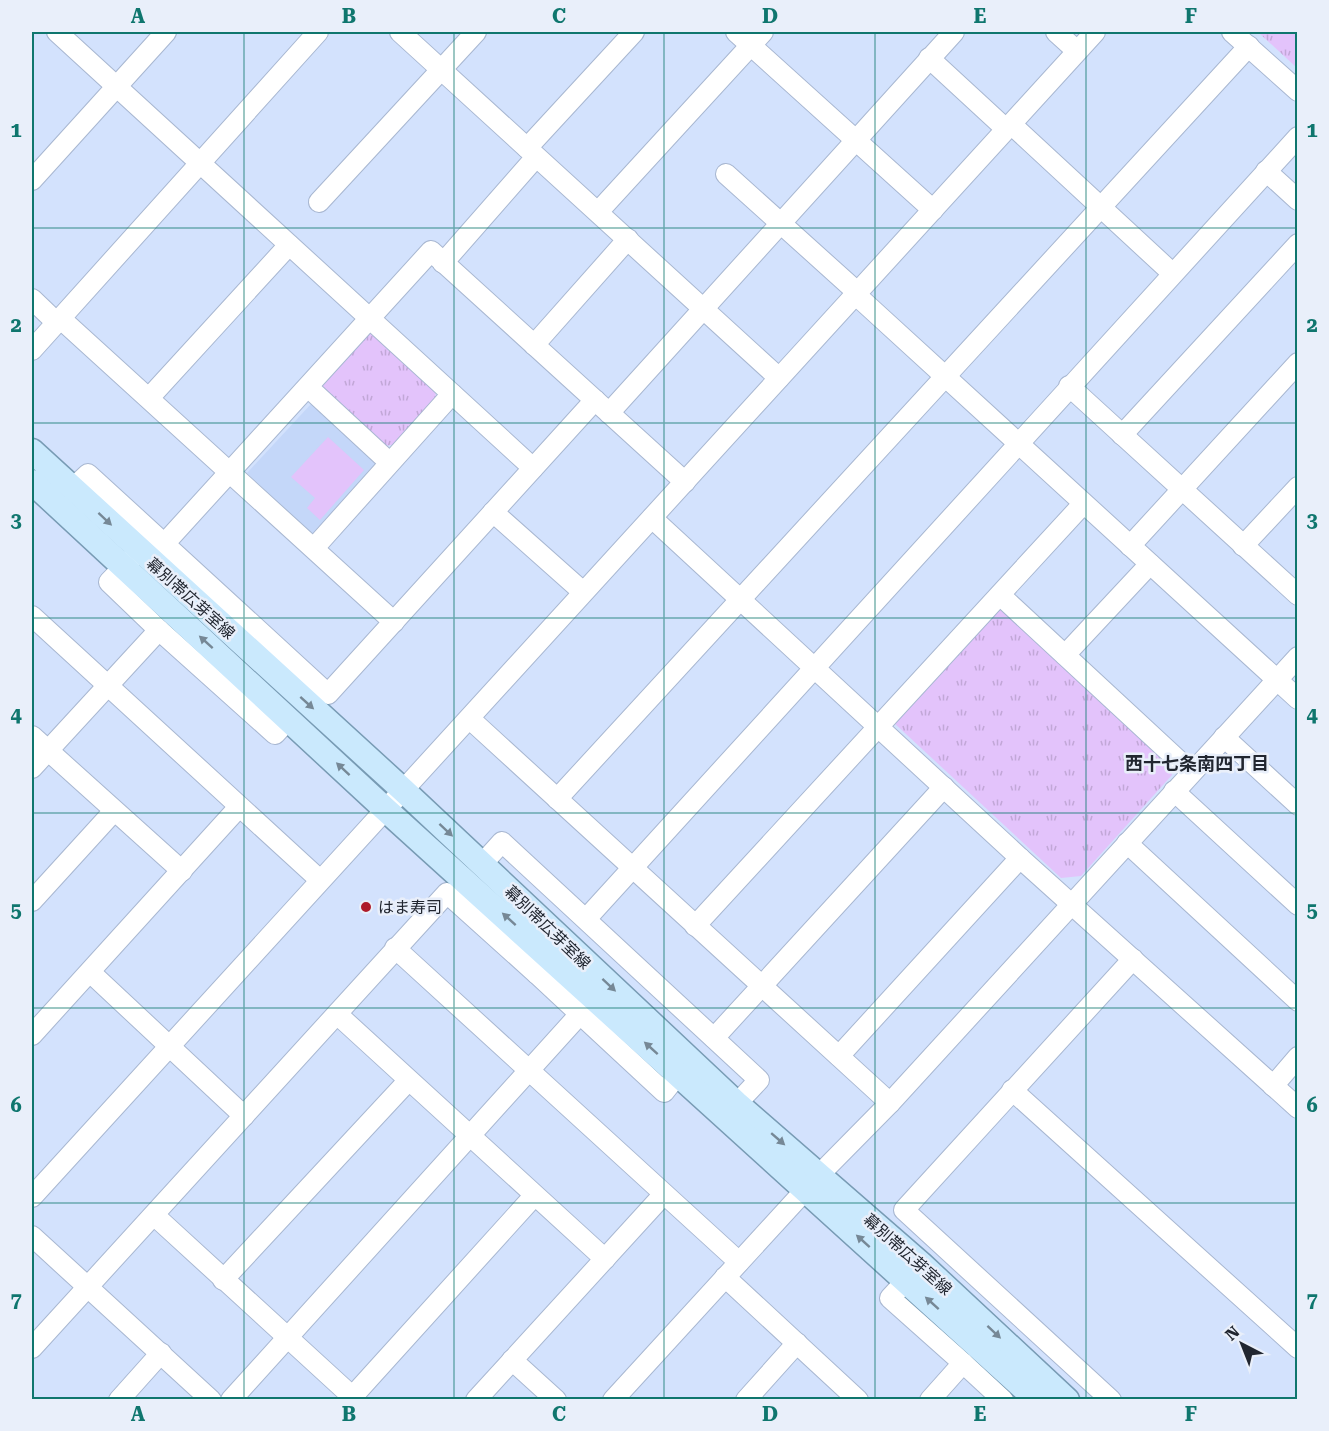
<svg xmlns="http://www.w3.org/2000/svg" width="1329" height="1431" font-family="'Roboto Serif','Noto Sans JP',serif">
	<style>
		.built { fill: #c4d7f9 }
		.grass { fill: url(#grass-tufts) }
		.pitch { fill: #e3c3fb }
		.lines { fill: none; stroke-linecap: round; stroke-linejoin: round }
		.minor-casing { stroke: #a8b7d1; stroke-width: 22 }
		.major-casing { stroke: #789bb4; stroke-width: 27 }
		.minor { stroke: #fff; stroke-width: 20 }
		.major { stroke: #cae9fd; stroke-width: 24 }
		.oneway { fill: #768896 }
		.grid { fill: none; stroke: #0f766e; stroke-width: 1.5; stroke-opacity: 0.55 }
		.poi-dot { fill: #ae1b2a; stroke: #e9effa; stroke-width: 2 }
		.labels { text-anchor: middle; stroke-width: 5; stroke-linejoin: round; paint-order: stroke }
		.street-label { font-size: 16px; fill: #212630; stroke: #e9effa }
		.poi-label { font-size: 16px; fill: #212630; stroke: #e9effa; text-anchor: start }
		.neighbourhood-label { font-size: 18px; font-weight: bold; fill: #212630; stroke: #e9effa }
		.neatline { fill: none; stroke: #0f766e; stroke-width: 2 }
		.grid-label { font-size: 20px; text-anchor: middle; font-weight: bold; fill: #0f766e }
	</style>
	<defs>
		<pattern id="grass-tufts" width="24" height="20" patternUnits="userSpaceOnUse" patternTransform="scale(1.5)"><rect width="24" height="20" fill="#e3c3fb"/><path d="M3 7l-1-3M5 7V3M7 7l1-3M15 17l-1-3M17 17v-4M19 17l1-3" fill="none" stroke="#c2a7d7"/></pattern>
	</defs>
	<rect width="100%" height="100%" fill="#d3e2fd"/>
	<polygon class="built" points="311,404 380,464 315,537 247,473"/>
	<g class="grass">
		<polygon points="1258,32 1297,32 1297,68"/>
		<polygon points="370,330 435,388 436,399 396,444 381,447 318,389"/>
		<polygon points="1000,606 1169,762 1172,775 1081,876 1061,878 893,722"/>
	</g>
	<polygon class="pitch" points="328,437 364,470 320,520 307,508 315,498 291,477"/>
	<g class="lines">
		<g class="minor-casing">
			<g id="minor">
				<polyline points="57,32 533,468"/>
				<polyline points="400,32 779,378"/>
				<polyline points="736,32 933,210"/>
				<polyline points="1056,32 1077,51"/>
				<polyline points="1232,32 1298,91"/>
				<polyline points="929,58 1006,129"/>
				<polyline points="1011,124 1172,273"/>
				<polyline points="527,148 634,32"/>
				<polyline points="1266,171 1298,200"/>
				<polyline points="726,174 857,292"/>
				<polyline points="32,180 166,32"/>
				<polyline points="319,202 476,32"/>
				<polyline points="598,212 763,32"/>
				<polyline points="443,263 536,157"/>
				<polyline points="855,294 1298,699"/>
				<polyline points="32,299 56,322"/>
				<polyline points="60,318 394,622"/>
				<polyline points="534,345 628,239"/>
				<polyline points="32,350 318,32"/>
				<polyline points="1069,386 1298,595"/>
				<polyline points="309,388 389,462"/>
				<polyline points="149,398 289,245"/>
				<polyline points="609,413 954,32"/>
				<polyline points="1122,435 1298,244"/>
				<polyline points="72,489 88,474 328,694 595,400"/>
				<polyline points="493,512 583,592"/>
				<polyline points="652,518 1020,858 1298,1108"/>
				<polyline points="165,543 431,251 685,482"/>
				<polyline points="1130,546 1298,363"/>
				<polyline points="1243,546 1298,487"/>
				<polyline points="314,548 452,394"/>
				<polyline points="1000,595 1191,772"/>
				<polyline points="32,616 320,880"/>
				<polyline points="159,630 275,734 289,719"/>
				<polyline points="1065,655 1150,564"/>
				<polyline points="470,719 890,1103"/>
				<polyline points="32,736 182,871"/>
				<polyline points="1224,737 1298,805"/>
				<polyline points="32,768 159,630 109,582 133,557"/>
				<polyline points="1174,791 1298,905"/>
				<polyline points="557,799 1249,46"/>
				<polyline points="1127,843 1298,1001"/>
				<polyline points="483,863 502,842 759,1080 727,1114"/>
				<polyline points="32,901 114,811"/>
				<polyline points="586,919 1298,137"/>
				<polyline points="695,926 1083,504"/>
				<polyline points="395,948 739,1262"/>
				<polyline points="90,972 244,1116"/>
				<polyline points="337,1014 605,1259"/>
				<polyline points="580,1014 664,1092 679,1073"/>
				<polyline points="32,1035 239,807"/>
				<polyline points="714,1038 944,787"/>
				<polyline points="839,1056 1020,858"/>
				<polyline points="1273,1086 1298,1057"/>
				<polyline points="1012,1090 1298,1348"/>
				<polyline points="32,1197 1095,32"/>
				<polyline points="155,1216 356,1400"/>
				<polyline points="32,1236 211,1400"/>
				<polyline points="915,1271 890,1298 963,1363 930,1400"/>
				<polyline points="725,1277 858,1400"/>
				<polyline points="223,1280 408,1081"/>
				<polyline points="32,1348 447,893 537,974 561,950"/>
				<polyline points="512,1360 556,1400"/>
				<polyline points="963,1363 1003,1400"/>
				<polyline points="353,1396 534,1196"/>
				<polyline points="119,1400 161,1353"/>
				<polyline points="231,1400 580,1014 537,974"/>
				<polyline points="476,1400 664,1194"/>
				<polyline points="613,1400 819,1175 890,1103 1298,657"/>
				<polyline points="746,1400 797,1343"/>
				<polyline points="1111,1400 904,1210 1133,959"/>
			</g>
		</g>
		<g class="major-casing">
			<g id="major">
				<polyline points="32,451 403,790 736,1103 921,1264 1067,1400"/>
				<polyline points="32,482 385,809 1037,1400"/>
			</g>
		</g>
		<use href="#minor" class="minor"/>
		<use href="#major" class="major"/>
	</g>
	<defs><path id="oneway-solid" d="M-6-.8H1V-3.2L6.5 0L1 3.2V.8H-6Z" transform="scale(1.5)"/></defs>
	<g class="oneway">
		<use href="#oneway-solid" transform="translate(105 519) rotate(43)"/>
		<use href="#oneway-solid" transform="translate(206 642) rotate(-138)"/>
		<use href="#oneway-solid" transform="translate(307 703) rotate(42)"/>
		<use href="#oneway-solid" transform="translate(343 769) rotate(-137)"/>
		<use href="#oneway-solid" transform="translate(446 830) rotate(43)"/>
		<use href="#oneway-solid" transform="translate(509 919) rotate(-138)"/>
		<use href="#oneway-solid" transform="translate(609 985) rotate(43)"/>
		<use href="#oneway-solid" transform="translate(651 1048) rotate(-138)"/>
		<use href="#oneway-solid" transform="translate(778 1139) rotate(41)"/>
		<use href="#oneway-solid" transform="translate(863 1241) rotate(-138)"/>
		<use href="#oneway-solid" transform="translate(932 1303) rotate(-138)"/>
		<use href="#oneway-solid" transform="translate(994 1332) rotate(43)"/>
	</g>
	<path class="grid" d="M 244,32 L 244,1400M 454,32 L 454,1400M 664,32 L 664,1400M 875,32 L 875,1400M 1086,32 L 1086,1400M 32,228 L 1298,228M 32,423 L 1298,423M 32,618 L 1298,618M 32,813 L 1298,813M 32,1008 L 1298,1008M 32,1203 L 1298,1203"/>
	<circle class="poi-dot" cx="366" cy="907" r="6"/>
	<g class="labels">
		<g class="street-label">
			<text transform="translate(191 598) rotate(42)" y="6">幕別帯広芽室線</text>
			<text transform="translate(548 927) rotate(44)" y="6">幕別帯広芽室線</text>
			<text transform="translate(908 1254) rotate(42)" y="6">幕別帯広芽室線</text>
		</g>
		<g class="poi-label">
			<text x="378" y="913">はま寿司</text>
		</g>
		<g class="neighbourhood-label">
			<text x="1197" y="770">西十七条南四丁目</text>
		</g>
	</g>
	<rect width="1329" height="1431" fill="none" stroke="#e9effa" stroke-width="66"/>
	<g transform="translate(1242 1344) rotate(318)" stroke="#e9effa" stroke-width="4.5" paint-order="stroke">
	<path d="M0-4.5L10 22L0 15L-10 22Z" fill="#212630"/>
	<text y="-9" font-size="16" font-weight="bold" text-anchor="middle" fill="#212630">N</text>
	</g>
	<rect x="33" y="33" width="1263" height="1365" class="neatline"/>
	<g class="grid-label">
		<text x="138" y="23">A</text>
		<text x="349" y="23">B</text>
		<text x="559" y="23">C</text>
		<text x="770" y="23">D</text>
		<text x="980" y="23">E</text>
		<text x="1191" y="23">F</text>
		<text x="16" y="137">1</text>
		<text x="1312" y="137">1</text>
		<text x="16" y="332">2</text>
		<text x="1312" y="332">2</text>
		<text x="16" y="527">3</text>
		<text x="1312" y="527">3</text>
		<text x="16" y="722">4</text>
		<text x="1312" y="722">4</text>
		<text x="16" y="917">5</text>
		<text x="1312" y="917">5</text>
		<text x="16" y="1112">6</text>
		<text x="1312" y="1112">6</text>
		<text x="16" y="1307">7</text>
		<text x="1312" y="1307">7</text>
		<text x="138" y="1421">A</text>
		<text x="349" y="1421">B</text>
		<text x="559" y="1421">C</text>
		<text x="770" y="1421">D</text>
		<text x="980" y="1421">E</text>
		<text x="1191" y="1421">F</text>
	</g>
</svg>
